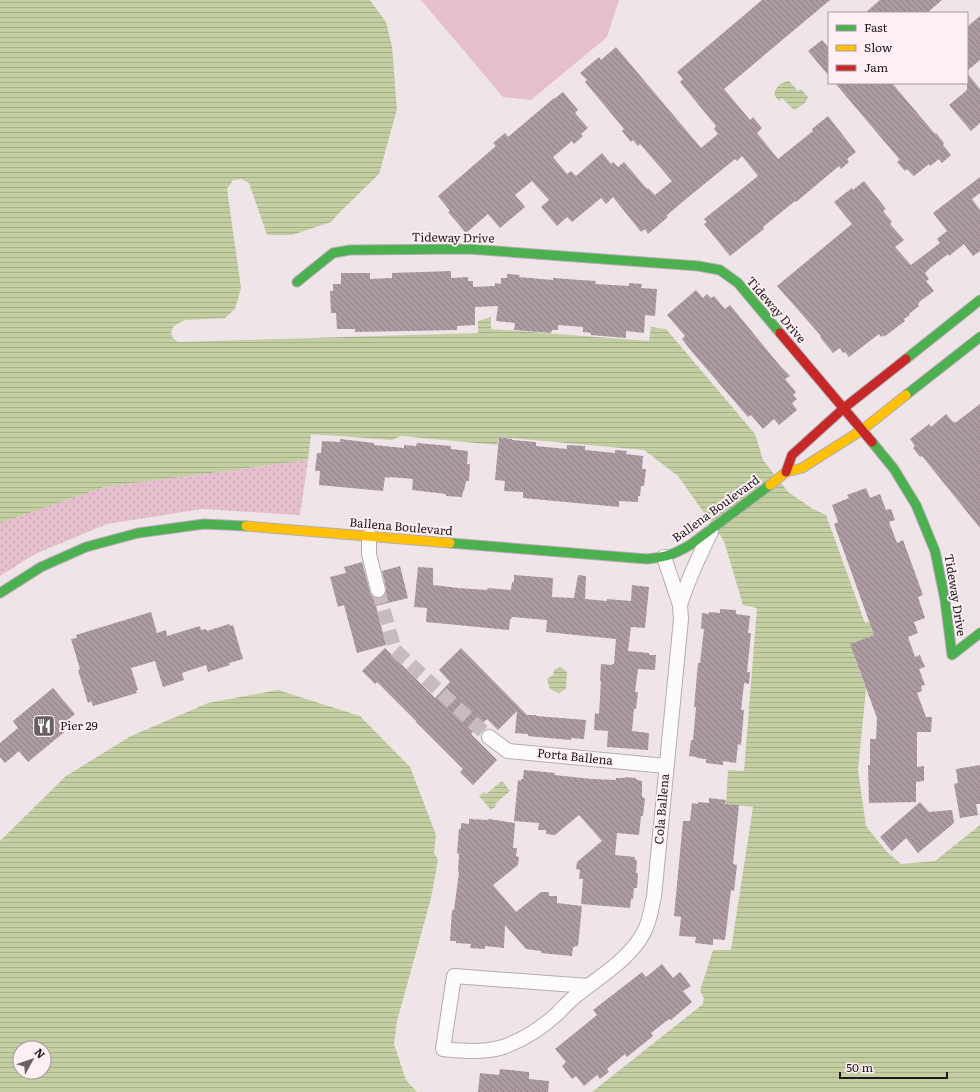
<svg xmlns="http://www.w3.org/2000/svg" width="980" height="1092" font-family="Literata,serif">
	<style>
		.green { fill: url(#green-dots) }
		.pitch { fill: #e6bfce }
		.water { fill: url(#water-rules); fill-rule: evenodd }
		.building { fill: url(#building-back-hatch) }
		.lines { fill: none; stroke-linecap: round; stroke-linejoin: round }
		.street-tunnel { stroke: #c6bbbf; stroke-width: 14; stroke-dasharray: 14 7; stroke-linecap: butt }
		.street-casing { stroke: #b4acaf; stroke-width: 16 }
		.fast-casing { stroke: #b4acaf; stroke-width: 11 }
		.slow-casing { stroke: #b4acaf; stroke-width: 11 }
		.jam-casing { stroke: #b4acaf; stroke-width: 11 }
		.street { stroke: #fdfbfc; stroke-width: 14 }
		.fast { stroke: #4caf50; stroke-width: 9 }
		.slow { stroke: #ffc107; stroke-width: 9 }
		.jam { stroke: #c62828; stroke-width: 9 }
		.labels { text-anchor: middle; stroke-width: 4; stroke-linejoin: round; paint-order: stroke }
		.street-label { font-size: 12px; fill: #20191c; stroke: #feeff4 }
		.poi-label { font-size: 12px; fill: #20191c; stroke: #feeff4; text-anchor: start }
	</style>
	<defs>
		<pattern id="green-dots" width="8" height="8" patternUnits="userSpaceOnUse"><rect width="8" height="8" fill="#e6bfce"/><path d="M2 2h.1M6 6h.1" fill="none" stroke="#c5a4b0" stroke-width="1.8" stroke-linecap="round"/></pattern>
		<pattern id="water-rules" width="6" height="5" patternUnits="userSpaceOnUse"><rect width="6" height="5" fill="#c3cea2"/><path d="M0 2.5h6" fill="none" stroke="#a7b08b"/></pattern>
		<pattern id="building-back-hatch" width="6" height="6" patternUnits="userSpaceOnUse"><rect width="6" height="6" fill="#ac9ba2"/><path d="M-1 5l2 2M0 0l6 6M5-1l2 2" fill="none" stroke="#8c7e83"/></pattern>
	</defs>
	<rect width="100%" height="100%" fill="#efe4e8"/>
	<polygon class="green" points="308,460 300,515 202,509 107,524 35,554 0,576 0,523 104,487"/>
	<polygon class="pitch" points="421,0 619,0 607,37 531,100 503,97"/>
	<g class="water">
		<polygon points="0,0 370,0 386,22 392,47 397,109 379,174 339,213 331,222 292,235 267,235 249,183 241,179 233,180 227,189 241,288 235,309 225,318 185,320 177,324 173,327 171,333 173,338 178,342 478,333 478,321 491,317 491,329 649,341 651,327 666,329 755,434 763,460 788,492 813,509 826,515 865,623 869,622 874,635 850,644 866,689 858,770 866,826 886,851 901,864 935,861 980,825 980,1092 592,1092 703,1004 704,998 700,991 713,950 731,950 753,807 726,804 728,770 744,771 757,608 743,605 724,541 678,476 644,450 499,437 497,445 401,436 392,440 311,434 308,460 104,487 0,523"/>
		<path d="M 789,81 L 798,91 L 801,89 L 808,97 L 805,103 L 794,110 L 782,98 L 779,101 L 774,95 C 777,85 780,83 789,81 Z"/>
		<polygon points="560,667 567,672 566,689 559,693 550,689 547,679 553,675 554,670"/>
		<path d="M 278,690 L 360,716 L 410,767 L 436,835 L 434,853 L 438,860 L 431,898 L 397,1021 L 394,1044 L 406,1080 L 417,1092 L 0,1092 L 0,841 L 66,776 L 131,736 L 208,703 ZM 20,1048 L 44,1048 L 44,1072 L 20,1072 Z"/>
		<polygon points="502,781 510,791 495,804 496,806 491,810 479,796 484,792 486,794"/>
	</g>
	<g class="building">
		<polygon points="762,0 830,0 724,89 750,120 753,117 762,128 757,133 778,159 813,131 812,129 828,116 856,152 847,159 849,162 841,169 839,166 796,202 795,201 763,227 764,229 730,256 704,224 707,222 704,219 758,176 742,156 737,161 735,159 686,199 666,216 668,217 648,234 645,229 641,232 613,197 606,204 601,198 572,222 567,217 557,226 541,207 549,200 532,181 515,195 525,207 500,228 488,214 466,233 448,212 450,211 438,196 496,146 493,143 505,133 508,137 554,98 554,99 563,92 578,110 575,113 588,128 581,134 583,136 574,144 572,141 553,157 567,174 571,171 576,176 602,153 611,164 613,162 618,167 624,162 647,189 648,188 655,195 672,181 640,144 638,146 633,140 631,142 622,131 624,129 585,82 587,80 580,73 599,57 601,60 616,47 701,148 718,134 714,129 716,126 680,82 683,79 677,72"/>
		<polygon points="880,0 942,0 927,13 865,13"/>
		<polygon points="980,16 980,60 967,71 967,27"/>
		<polygon points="822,40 829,48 829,76 808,51"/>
		<polygon points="967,73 980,89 980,123 971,131 949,105 967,90"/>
		<polygon points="835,83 892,83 935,134 936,133 944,143 943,145 951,155 942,163 939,159 930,166 929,164 914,176 907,169 905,171 897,162 900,160"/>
		<polygon points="980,177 980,193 972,199 980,210 980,251 973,256 964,244 949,256 948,254 930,268 925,273 929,279 926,281 934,291 919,302 920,302 918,304 919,306 909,314 910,315 904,319 905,321 884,337 883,335 881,337 879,334 849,357 845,352 843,353 840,348 833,353 820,337 821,336 777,286 852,224 834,202 852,188 853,190 864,181 886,209 883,211 892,222 890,224 904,240 895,247 911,265 940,243 937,239 947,231 933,213"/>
		<polygon points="451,271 451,278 468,277 468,281 473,281 473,287 495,286 495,283 501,284 501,278 507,278 507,274 520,275 519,277 553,280 553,278 580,280 596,281 595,284 629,286 629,283 642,284 641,288 657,289 655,316 645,315 644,333 626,331 626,338 591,335 591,333 583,332 583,327 558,325 558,330 552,330 551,333 514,330 515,323 496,321 498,306 475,307 475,325 457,326 457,330 355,332 355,329 337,329 336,313 331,313 330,291 333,291 333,284 341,284 341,273 370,273 370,279 392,278 392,273"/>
		<polygon points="696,290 703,298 707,294 711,298 714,296 725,309 730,305 781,367 790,376 785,379 796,392 793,395 797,399 792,403 797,410 779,425 774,419 763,429 751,415 748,417 693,353 682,339 685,336 667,315"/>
		<polygon points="980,404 980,528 922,456 920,457 913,448 915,446 910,439 929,424 931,427 946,414 953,422 954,421 955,423"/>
		<polygon points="499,437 512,439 512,440 536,442 536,446 567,449 567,445 585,446 585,450 615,453 615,450 627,451 626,454 643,456 642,469 646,469 644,486 641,486 640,496 638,496 638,502 619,501 619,507 523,498 523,492 504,491 505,481 495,480"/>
		<polygon points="340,439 374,443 374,445 404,448 404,445 416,446 417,443 451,446 451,449 468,451 467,464 470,464 469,481 466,481 464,491 463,491 462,497 446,496 446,494 412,490 413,479 390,477 389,478 385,477 383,491 319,485 320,471 315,471 317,453 321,453 322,441 340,442"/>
		<polygon points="866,488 870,498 880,494 886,510 891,509 895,520 889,522 897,543 903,540 923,595 918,597 925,618 914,622 918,633 908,637 915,657 920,655 925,667 919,669 925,685 921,686 922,691 917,693 926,717 932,717 931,732 917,732 917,767 924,766 924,781 916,782 916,802 869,803 868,765 870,765 870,739 876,739 877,718 850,644 874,635 834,524 838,522 832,505 849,498 847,495"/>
		<polygon points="362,562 370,592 372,596 375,598 380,598 384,596 386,593 386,588 382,571 400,566 408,598 376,606 386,645 357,653 344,605 338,607 330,577 346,573 344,567"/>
		<polygon points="418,567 433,568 433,585 458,588 487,590 488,588 511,590 512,582 514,582 514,575 553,578 552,597 574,598 578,575 586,576 585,599 607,601 607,599 631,601 632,585 649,587 645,628 631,627 628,651 649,653 649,655 656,655 655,670 638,669 635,692 638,692 636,709 634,709 632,731 649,733 648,750 607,747 608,731 594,730 595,713 599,714 601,681 600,681 601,664 612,665 612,664 614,664 616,639 546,632 547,620 512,617 511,619 510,619 509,630 426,622 427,608 414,607"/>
		<polygon points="720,609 736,610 736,614 750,616 748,633 751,633 747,672 750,672 749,684 744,683 741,710 744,710 741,745 738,744 736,763 723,761 723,765 706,763 706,759 697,758 697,757 689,756 691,740 693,740 696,707 694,707 698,663 700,663 704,629 701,629 702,613 709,614 709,612 720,613"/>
		<polygon points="151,612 157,633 166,630 167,636 200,626 201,630 206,629 207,631 229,624 230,626 233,625 243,659 229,663 230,665 208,672 206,665 182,673 184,680 163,687 155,661 131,668 138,690 136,691 137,693 93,706 91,701 88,703 78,670 80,669 71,639 77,638 76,635"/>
		<polygon points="385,648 435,698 450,682 439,670 461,648 527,715 536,715 536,716 586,720 584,739 571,738 571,740 538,737 528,736 528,734 515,733 517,711 498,730 487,719 471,734 497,760 473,785 460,772 463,769 416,722 416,721 377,682 375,684 362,671"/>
		<polygon points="53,688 75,714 69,719 74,724 28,762 19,751 5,763 0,757 0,743 18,728 13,721"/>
		<polygon points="980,765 980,804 976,804 978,815 960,818 954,784 958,783 956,769"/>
		<polygon points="524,770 555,773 554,775 592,779 616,780 616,778 625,778 625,777 635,778 637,780 642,781 642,796 643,798 645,798 643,816 641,816 639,835 617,833 615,855 635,857 635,860 637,860 636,873 638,873 637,888 634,888 633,899 631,899 630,908 581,904 583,879 579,879 580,870 576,869 577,862 602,841 579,815 555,835 546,834 546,830 538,830 539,823 514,821 518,780 521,781 521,779 523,779"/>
		<polygon points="709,798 726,800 725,804 739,805 733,864 737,865 734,891 731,890 725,940 713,939 713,945 695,943 696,937 679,936 681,917 674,916 683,821 690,821 692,803 698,804 698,802 709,803"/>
		<polygon points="920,802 929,812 952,810 954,823 918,853 906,838 892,851 880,837"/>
		<polygon points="469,819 488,820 489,819 515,823 513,848 517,848 516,856 519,857 518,865 493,885 516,912 541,892 549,892 549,896 557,896 557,903 582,906 578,946 575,946 575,947 573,947 572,956 541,953 541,951 526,949 505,925 504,948 485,946 485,949 470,948 471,944 456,943 456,941 450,941 452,910 454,910 459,872 458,872 459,854 457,853 459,829 461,829 461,823 469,824"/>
		<polygon points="662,964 673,978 680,972 691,986 683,991 692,1002 671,1020 669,1019 651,1033 653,1036 627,1057 625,1054 607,1069 609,1072 600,1079 597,1075 584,1086 576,1076 572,1079 562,1066 566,1062 555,1049 597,1015 593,1010 615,993 642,972 646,977"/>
		<polygon points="500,1069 529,1072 529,1079 549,1081 548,1092 478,1092 480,1073 499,1075"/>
	</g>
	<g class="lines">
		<polyline class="street-tunnel" points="378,590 395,650 489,737"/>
		<g class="street-casing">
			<g id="street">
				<polyline points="369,536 369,554 378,590"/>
				<path d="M 680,605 C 688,579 699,556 711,532"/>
				<polyline points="489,737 508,751 666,766"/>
				<path d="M 588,986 L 454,976 L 443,1049 C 462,1051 484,1053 503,1047 C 523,1040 542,1028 558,1013 C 564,1007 570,1000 578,994 C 600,976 630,959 644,932 C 650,921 651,909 654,897 L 681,619 L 680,605 L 664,557"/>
			</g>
		</g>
		<g class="fast-casing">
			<g id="fast">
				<polyline points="297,282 333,253 350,250 469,249 698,266 720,270 738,283 780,333"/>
				<polyline points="906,359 980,300"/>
				<polyline points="906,395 980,337"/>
				<polyline points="872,442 894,469 916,505 935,551 945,600 952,655 980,633"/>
				<path d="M 450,543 L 647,559 C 666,557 673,555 690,545 L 770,485"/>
				<polyline points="0,593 41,567 86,547 138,533 204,524 246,526"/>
			</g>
		</g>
		<g class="slow-casing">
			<g id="slow">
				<polyline points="770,485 786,472 802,468 862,430 906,395"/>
				<polyline points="246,526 450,543"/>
			</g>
		</g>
		<g class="jam-casing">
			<g id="jam">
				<polyline points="780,333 872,442"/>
				<polyline points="786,472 792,455 844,408 906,359"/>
			</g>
		</g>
		<use href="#street" class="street"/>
		<use href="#fast" class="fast"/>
		<use href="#slow" class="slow"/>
		<use href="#jam" class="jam"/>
	</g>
	<defs>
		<g id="restaurant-square" transform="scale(1.15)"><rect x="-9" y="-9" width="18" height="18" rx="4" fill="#686063" stroke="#feeff4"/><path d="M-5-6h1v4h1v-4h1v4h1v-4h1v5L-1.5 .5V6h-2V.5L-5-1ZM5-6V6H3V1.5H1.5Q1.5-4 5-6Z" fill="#fff"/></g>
	</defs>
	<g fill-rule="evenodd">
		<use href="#restaurant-square" x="44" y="726"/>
	</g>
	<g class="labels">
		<g class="street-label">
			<text transform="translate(453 238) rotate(1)" y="4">Tideway Drive</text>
			<text transform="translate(776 310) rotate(49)" y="4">Tideway Drive</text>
			<text transform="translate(716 509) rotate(-36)" y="4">Ballena Boulevard</text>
			<text transform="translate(401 527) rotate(5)" y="4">Ballena Boulevard</text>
			<text transform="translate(955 595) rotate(81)" y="4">Tideway Drive</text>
			<text transform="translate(575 757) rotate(6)" y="4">Porta Ballena</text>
			<text transform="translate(662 809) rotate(-85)" y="4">Cola Ballena</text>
		</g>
		<g class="poi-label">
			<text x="60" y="730">Pier 29</text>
		</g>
	</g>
	<rect x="828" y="12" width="140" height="72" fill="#feeff4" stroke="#a5999e"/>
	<rect x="836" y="25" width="20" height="6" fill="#4caf50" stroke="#a5999e"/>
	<text x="864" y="32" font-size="12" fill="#20191c">Fast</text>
	<rect x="836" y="45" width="20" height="6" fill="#ffc107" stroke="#a5999e"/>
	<text x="864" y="52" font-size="12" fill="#20191c">Slow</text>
	<rect x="836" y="65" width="20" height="6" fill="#c62828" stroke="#a5999e"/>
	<text x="864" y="72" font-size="12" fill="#20191c">Jam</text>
	<g transform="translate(32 1060) rotate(50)"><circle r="19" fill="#feeff4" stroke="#a5999e"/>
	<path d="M0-3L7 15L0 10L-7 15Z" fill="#686063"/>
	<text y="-6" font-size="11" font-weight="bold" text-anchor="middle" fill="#20191c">N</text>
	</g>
	<path d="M840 1072v6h107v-6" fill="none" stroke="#20191c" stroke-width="2"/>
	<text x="846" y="1072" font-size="12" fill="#20191c" stroke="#feeff4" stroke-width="3" paint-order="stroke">50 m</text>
</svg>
